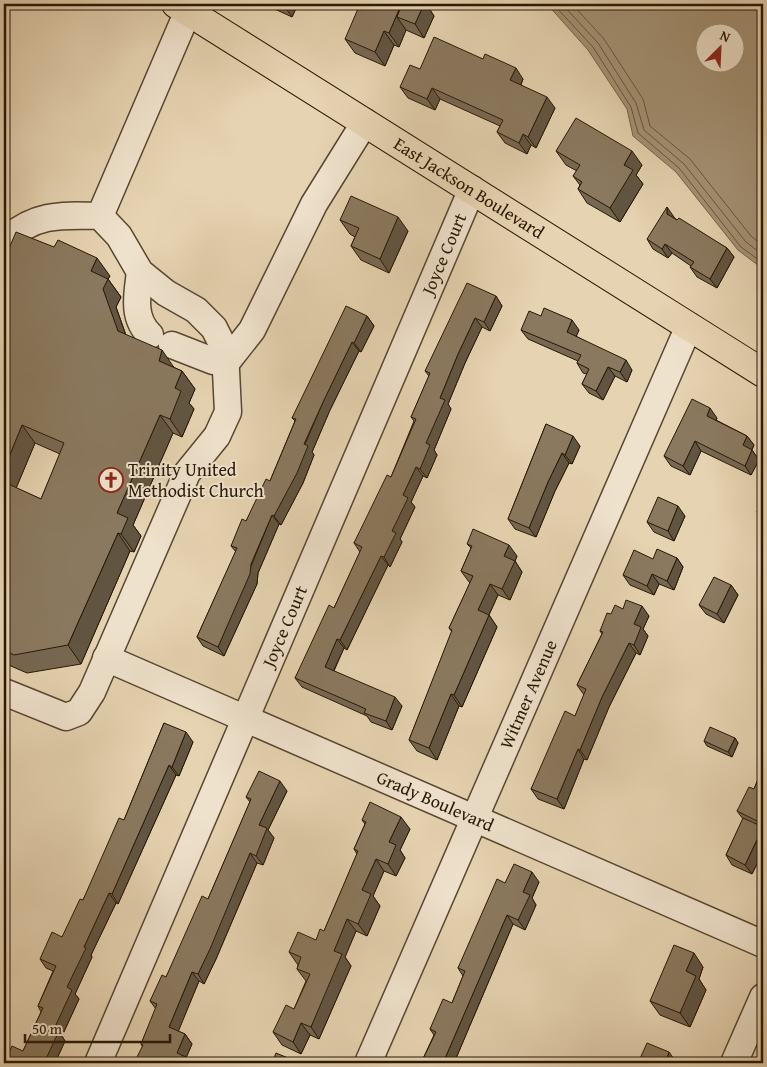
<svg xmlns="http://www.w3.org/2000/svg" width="767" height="1067" viewBox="0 0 767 1067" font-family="'Gentium Book Plus',serif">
<rect width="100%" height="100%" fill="#e6d3b1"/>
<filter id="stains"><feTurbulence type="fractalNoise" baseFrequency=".004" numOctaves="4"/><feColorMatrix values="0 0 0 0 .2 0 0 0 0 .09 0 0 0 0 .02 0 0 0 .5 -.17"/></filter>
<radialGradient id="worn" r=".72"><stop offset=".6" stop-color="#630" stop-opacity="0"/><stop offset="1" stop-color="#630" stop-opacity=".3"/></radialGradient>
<path fill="#a59377" stroke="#73624a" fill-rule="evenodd" d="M547,4H763V269L738,250L676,172L633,136L627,109L588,50ZM704,32H734V62H704Z"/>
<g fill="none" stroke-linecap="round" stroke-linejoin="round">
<g stroke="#66563e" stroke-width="1">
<polyline points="553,4 593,47 631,107 638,133 679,168 741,247 763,263"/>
<polyline points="562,4 598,43 636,103 644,130 684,164 746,242 763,255"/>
<polyline points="572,4 604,39 643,99 650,126 690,159 751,236 763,246"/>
</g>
<defs>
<g id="minor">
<polyline points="100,216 188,11"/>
<path d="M4,242C34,213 61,215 100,216L119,236L140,272L166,293L196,310L214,328L225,350L228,412L217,436L187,473L92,692L79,712L66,717L4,692"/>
<path d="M140,272C137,295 132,318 150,335"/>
<polyline points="172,345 213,361 226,363 252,330 314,204 365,122"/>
<path id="s1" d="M106,658L763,944"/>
<path id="s2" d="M98,1063L472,189"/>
<path id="s3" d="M368,1063L689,326"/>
<polyline points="734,1063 763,997"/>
</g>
<g id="major">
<path id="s4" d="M176,4L763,373"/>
</g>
</defs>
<use href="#minor" stroke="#574731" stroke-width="29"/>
<use href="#major" stroke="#271806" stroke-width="30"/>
<use href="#minor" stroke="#efe2cc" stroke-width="26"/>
<use href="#major" stroke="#e6d3b1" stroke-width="28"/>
</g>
<g fill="#776852" stroke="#271806" fill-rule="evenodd">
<polygon points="265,4 298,4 292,17 266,5"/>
<polygon points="402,4 426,4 434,16 424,38 406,30 399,47 394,45 385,66 355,53 345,39 402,5"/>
<polygon points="420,69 523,79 521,85 555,108 536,148 531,145 527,154 505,143 497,132 500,126 440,99 435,110 408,98 400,87"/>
<polygon points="556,151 642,165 636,175 643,184 620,222 587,203 578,189 580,185 573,176 577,171 566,165"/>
<polygon points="674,217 674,218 727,248 734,257 717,288 697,277 690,267 691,266 672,253 668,258 653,249 647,239"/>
<polygon points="340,220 408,231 389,273 361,260 351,246 355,237 350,234"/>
<path d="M4,260L110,276L108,279L121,297L116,307L126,335L175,368L182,371L195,389L189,403L194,409L182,437L173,433L133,525L141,536L134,552L130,551L81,664L27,673L4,663ZM35,443L60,454L41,499L16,488Z"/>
<polygon points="496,296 502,306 490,331 482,327 465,363 448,404 451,409 434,450 437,455 427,478 423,476 411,502 415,507 400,539 402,542 390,567 388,565 347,650 344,648 334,671 402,706 392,730 371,722 367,716 302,687 295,678 334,608 360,552 354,543 391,477 414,421 411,417 429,376 425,371"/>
<polygon points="367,316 374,326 361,352 359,351 330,410 312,452 314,455 303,483 281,525 279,524 258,573 257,584 224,656 203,646 197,637 236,552 231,546 270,481 295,421 292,418"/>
<polygon points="541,316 579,330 576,336 632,370 627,382 615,376 603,400 589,393 582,384 587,374 583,373 577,363 578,361 528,339 521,330"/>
<polygon points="717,418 716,420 747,436 754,445 752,450 759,460 751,475 701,451 690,475 671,466 664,456"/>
<polygon points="546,424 580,446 572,464 569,463 555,491 536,537 515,529 508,519"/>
<polygon points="763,500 763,521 757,512"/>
<polygon points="685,516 674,541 654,532 647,522"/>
<polygon points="467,544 517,556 515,561 522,572 510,600 498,595 489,615 497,627 462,707 459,706 437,760 417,751 409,740 452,632 449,628 470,583 469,582 461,571 471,548"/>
<polygon points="677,558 683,567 674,590 659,584 654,595 630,585 623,575 653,559"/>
<polygon points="731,585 738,595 724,623 706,614 699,605"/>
<polygon points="623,609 649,616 643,629 648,636 640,655 636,653 609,707 587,760 584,759 564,809 538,799 531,789 575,716 584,695 577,685 602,634 600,631 611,614"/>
<polygon points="164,723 193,742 179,776 176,775 118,904 116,903 91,955 92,957 75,994 79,999 62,1036 65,1041 55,1063 7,1063 5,1061 23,1051 41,1012 38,1006 53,971 46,968 40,959 62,937 83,900 124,820"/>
<polygon points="735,738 738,743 732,757 707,746 704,741"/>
<polygon points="763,767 763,851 752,874 732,865 726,855 743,819 737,811 754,789"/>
<polygon points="287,791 268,830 274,838 263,865 257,863 216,959 204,984 199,981 178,1031 185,1034 192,1044 186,1057 142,1046 141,1044 156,1009 150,1001 166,977 208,899 250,802 246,797"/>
<polygon points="362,820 410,829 400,850 405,858 396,876 384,871 373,896 380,906 367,936 356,931 345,957 351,966 319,1039 310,1035 301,1054 282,1045 273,1032 294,1009 306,981 297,969 298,965 289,952 316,940 324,931 357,854 354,849 365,824"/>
<polygon points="539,882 532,898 536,905 525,930 513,924 454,1063 421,1063 434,1035 430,1029 452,1003 463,976 458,968 505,883"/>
<polygon points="703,967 699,979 706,990 690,1027 660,1015 650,1001"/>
</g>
<g fill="#615542" stroke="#271806">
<polygon points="283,4 298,4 292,17"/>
<polygon points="424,4 426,4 434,16 424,38 415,24"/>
<polygon points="401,5 397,17 406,30 399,47 389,33"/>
<polygon points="384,31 394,45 385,66 375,52"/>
<polygon points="516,68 523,79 518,91 510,80"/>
<polygon points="432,88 440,99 435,110 427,99"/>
<polygon points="547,97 555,108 536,148 528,137"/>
<polygon points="523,134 531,145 527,154 519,143"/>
<polygon points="632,151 642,165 636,175 643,184 620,222 610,208 624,165"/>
<polygon points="667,207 674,217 674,224 667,214"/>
<polygon points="398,217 408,231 389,273 380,259"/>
<polygon points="665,244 672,253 668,258 662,249"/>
<polygon points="727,248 734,257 717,288 710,279"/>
<polygon points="97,258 110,276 108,279 121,297 116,307 131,350 118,331 91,271"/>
<polygon points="496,296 502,306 490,331 484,322"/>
<polygon points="367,316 374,326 361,352 354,343"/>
<polygon points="475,318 482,327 465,363 448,404 451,409 434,450 437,455 427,478 420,469 426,443 440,398 458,354"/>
<polygon points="572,320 579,330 574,342 567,332"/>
<polygon points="352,342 359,351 330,410 312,452 314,455 303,483 281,525 274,516 324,400"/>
<polygon points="162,350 175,369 159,361"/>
<polygon points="626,360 632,370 627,382 620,372"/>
<polygon points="608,367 615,376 603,400 596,391"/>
<polygon points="182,371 195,389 189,403 194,409 182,437 170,419 175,388"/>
<polygon points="710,408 717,418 713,426 707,416"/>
<polygon points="160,415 173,433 133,525 141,536 134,552 121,534 117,513"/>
<polygon points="22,425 35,443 12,498 4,487 4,469"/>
<polygon points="573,436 580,446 572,464 565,455"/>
<polygon points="747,436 754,445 749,455 743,445"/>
<polygon points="695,441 701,451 690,475 683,466"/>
<polygon points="752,450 759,460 751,475 745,466"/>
<polygon points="562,453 569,463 555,491 536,537 529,528 548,482"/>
<polygon points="416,467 423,476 411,502 415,507 400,539 402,542 390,567 384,557 403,495"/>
<polygon points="678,506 685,516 674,541 668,531"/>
<polygon points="272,515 279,524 258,573 257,584 224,656 218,647"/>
<polygon points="118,533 130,551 81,664 68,645"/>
<polygon points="509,545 517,556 515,561 522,572 510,600 502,589 504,556"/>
<polygon points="381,556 388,565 347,650 340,640"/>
<polygon points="677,558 683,567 674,590 667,581"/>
<polygon points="652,574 659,584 654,595 647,586"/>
<polygon points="490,584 498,595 486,621 478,610"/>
<polygon points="731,585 738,595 724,623 717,614"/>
<polygon points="642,606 649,616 643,629 648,636 640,655 634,645 634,624"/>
<polygon points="489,615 497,627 462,707 454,695"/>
<polygon points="337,639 344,648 331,676 325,667"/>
<polygon points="629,643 636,653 609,707 587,760 580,750 602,697"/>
<polygon points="451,694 459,706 437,760 429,748"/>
<polygon points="395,697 402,706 392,730 386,721"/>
<polygon points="186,732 193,742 179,776 172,767"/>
<polygon points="735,738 738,743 732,757 728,752"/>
<polygon points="578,749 584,759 564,809 557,799"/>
<polygon points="169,765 176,775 118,904 112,894"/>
<polygon points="280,781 287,791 268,830 274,838 263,865 256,856 259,825"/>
<polygon points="763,807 763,851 752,874 745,865 763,828 757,821"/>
<polygon points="401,817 410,829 400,850 405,858 396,876 388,864 389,842"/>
<polygon points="250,853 257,863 216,959 204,984 198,974"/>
<polygon points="376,859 384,871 373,896 380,906 367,936 358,924 362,890"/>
<polygon points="532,872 539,882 532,898 536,905 525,930 518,920 523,892"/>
<polygon points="109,893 116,903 91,955 92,957 75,994 79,999 62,1036 65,1041 55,1063 44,1063 67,987 84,947"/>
<polygon points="507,915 513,924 454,1063 443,1063"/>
<polygon points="347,919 356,931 345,957 351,966 319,1039 311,1027 334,951"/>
<polygon points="694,953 703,967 699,979 706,990 690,1027 680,1013 686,971"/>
<polygon points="192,972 199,981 176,1037 169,1027"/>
<polygon points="301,1023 310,1035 301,1054 293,1042"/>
<polygon points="185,1034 192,1044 184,1063 177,1053"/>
<polygon points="669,1052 676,1062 675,1063 665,1063"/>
</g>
<g fill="#8a795f" stroke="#271806">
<polygon points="360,4 399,4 401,5 389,33 384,31 375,52 345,39"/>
<polygon points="402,4 424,4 415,24 397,17"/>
<polygon points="434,37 483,59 485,54 516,68 510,80 547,97 528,137 523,134 519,143 497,132 503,120 432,88 427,99 400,87 410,65 420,69"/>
<polygon points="576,118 632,151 624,165 633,170 610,208 578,189 582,182 573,176 580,165 556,151"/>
<polygon points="351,196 398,217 380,259 351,246 359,228 340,220"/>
<polygon points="667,207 667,214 677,220 679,218 727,248 710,279 690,267 694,262 665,244 662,249 647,239"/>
<polygon points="16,232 54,247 58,240 97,258 91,271 108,279 103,289 118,331 162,350 159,361 182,371 175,388 181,391 170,419 160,415 117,513 128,518 121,534 118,533 68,645 14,655 4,650 4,482 41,499 64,443 22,425 4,469 4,260"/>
<polygon points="467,283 496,296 484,322 475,318 458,354 440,398 445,400 426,443 430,445 420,469 416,467 403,495 408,498 392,531 396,533 384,557 381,556 340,640 337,639 325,667 395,697 386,721 364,713 366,709 295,678 329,605 334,608 362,547 354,543 387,475 391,477 416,419 411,417 430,373 425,371"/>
<polygon points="346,306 367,316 354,343 352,342 324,400 304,444 308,446 297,473 274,516 272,515 251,564 250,574 218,647 197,637 237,548 231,546 242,519 246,521 266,479 270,481 296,419 292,418"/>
<polygon points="544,308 572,320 567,332 626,360 620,372 608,367 596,391 582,384 589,369 577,363 581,355 521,330 529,311 541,316"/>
<polygon points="692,399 710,408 707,416 747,436 743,445 752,450 745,466 695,441 683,466 664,456"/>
<polygon points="546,424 573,436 565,455 562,453 548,482 529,528 508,519"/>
<polygon points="658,497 678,506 668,531 647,522"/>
<polygon points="763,500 763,515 757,512"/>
<polygon points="473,529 509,545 504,556 515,561 502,589 490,584 478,610 489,615 454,695 451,694 429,748 409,740 452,630 449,628 473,576 461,571 472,546 467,544"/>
<polygon points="657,549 677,558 667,581 652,574 647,586 623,575 634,550 653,559"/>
<polygon points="714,577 731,585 717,614 699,605"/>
<polygon points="626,600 642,606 634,624 641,627 634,645 629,643 602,697 580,750 578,749 557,799 531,789 565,711 575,716 586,689 577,685 603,632 600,631 607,613 611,614 615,605 623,609"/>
<polygon points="164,723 186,732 172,767 169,765 112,894 109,893 84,947 86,948 67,987 72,990 54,1029 59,1031 44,1063 10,1063 5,1061 12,1046 23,1051 43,1008 38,1006 56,966 40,959 52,932 62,937 80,899 83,900 119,818 124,820"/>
<polygon points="710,727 735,738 728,752 704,741"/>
<polygon points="763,767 763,807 757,821 737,811 749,787 754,789"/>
<polygon points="259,771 280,781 259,825 267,828 256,856 250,853 210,949 198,974 192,972 169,1027 185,1034 177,1053 197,1062 196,1063 134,1063 143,1045 141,1044 157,1004 150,1001 162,975 166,977 202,896 208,899 251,799 246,797"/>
<polygon points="370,802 401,817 389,842 396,845 388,864 376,859 362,890 371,894 358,924 347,919 334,951 342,954 311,1027 301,1023 293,1042 273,1032 286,1005 294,1009 310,974 297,969 301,957 289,952 298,932 316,940 320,929 324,931 358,851 354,849 366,822 362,820"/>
<polygon points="743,818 763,827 745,865 726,855"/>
<polygon points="514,864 532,872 523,892 530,895 518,920 507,915 443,1063 421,1063 436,1032 430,1029 443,999 452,1003 465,971 458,968 497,879 505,883"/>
<polygon points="674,945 694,953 686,971 696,976 680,1013 650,1001"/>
<polygon points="647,1043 669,1052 665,1063 638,1063"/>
<polygon points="276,1053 300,1063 272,1063"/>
</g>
<defs>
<symbol id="church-ring" viewBox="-11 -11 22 22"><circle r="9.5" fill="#efe2cc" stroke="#8f2418" stroke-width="1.5"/><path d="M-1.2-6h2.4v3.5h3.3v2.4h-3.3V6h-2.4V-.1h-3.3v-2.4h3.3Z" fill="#8f2418"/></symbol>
</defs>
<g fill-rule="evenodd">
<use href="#church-ring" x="97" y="466" width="28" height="28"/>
</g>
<g text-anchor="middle" stroke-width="4" stroke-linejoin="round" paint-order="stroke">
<g font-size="18" fill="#271806" stroke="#efe2cc">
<text dy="6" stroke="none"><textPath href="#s4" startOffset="346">East Jackson Boulevard</textPath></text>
<text dy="6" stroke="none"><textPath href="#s2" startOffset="880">Joyce Court</textPath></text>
<text dy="6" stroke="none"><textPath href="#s2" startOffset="475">Joyce Court</textPath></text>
<text dy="6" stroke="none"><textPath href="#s3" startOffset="402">Witmer Avenue</textPath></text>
<text dy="6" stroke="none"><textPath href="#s1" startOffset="359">Grady Boulevard</textPath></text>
</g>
<g font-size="18" fill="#271806" stroke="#efe2cc" text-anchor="start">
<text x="128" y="476">Trinity United<tspan x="128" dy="21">Methodist Church</tspan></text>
</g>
</g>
<rect width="767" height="1067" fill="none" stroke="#e6d3b1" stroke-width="20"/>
<rect x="5" y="5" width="757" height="1057" fill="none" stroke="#271806" stroke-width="2.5"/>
<rect x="10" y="10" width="747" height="1047" fill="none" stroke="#271806"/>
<g transform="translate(720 48) rotate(24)"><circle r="24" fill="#efe2cc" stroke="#9f917d"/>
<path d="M0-4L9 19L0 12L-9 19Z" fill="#8f2418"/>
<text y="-8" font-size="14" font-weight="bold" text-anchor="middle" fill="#271806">N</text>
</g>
<path d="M25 1034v8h145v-8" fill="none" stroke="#271806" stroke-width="2.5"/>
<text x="32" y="1034" font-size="15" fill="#271806" stroke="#efe2cc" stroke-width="4" paint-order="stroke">50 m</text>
<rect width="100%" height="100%" filter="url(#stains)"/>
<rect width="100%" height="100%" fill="url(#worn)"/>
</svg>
